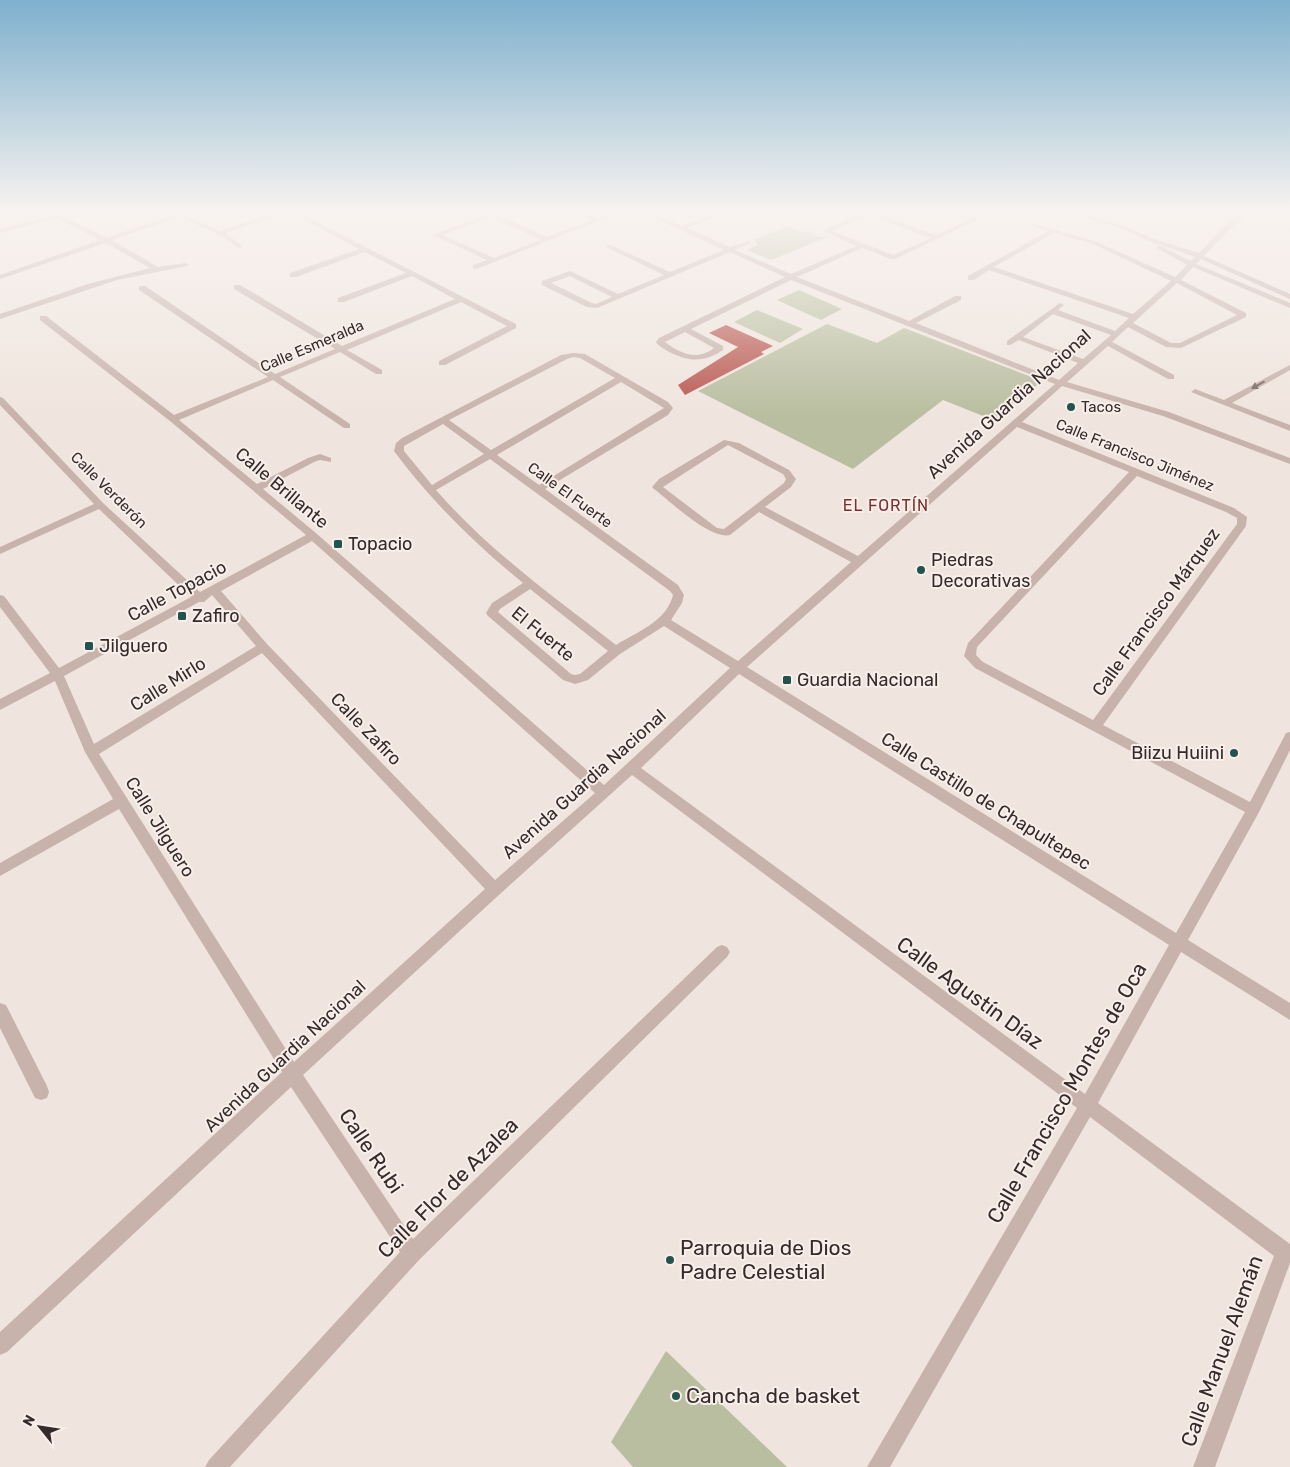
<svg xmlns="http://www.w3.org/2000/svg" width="1290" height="1467" viewBox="0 0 1290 1467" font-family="Rubik,sans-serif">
<rect width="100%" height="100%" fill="#f0e5de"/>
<g fill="#b9bea0">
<polygon points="788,226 802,232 813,231 812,234 819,237 830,236 771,260 747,250 757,245 755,239"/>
<polygon points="799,290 842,309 821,320 777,300"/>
<polygon points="757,310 803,329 780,343 734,322"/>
<polygon points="827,324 877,343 904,328 1042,381 993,420 943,400 853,469 698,391"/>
<polygon points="666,1351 787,1467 633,1467 611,1442"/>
</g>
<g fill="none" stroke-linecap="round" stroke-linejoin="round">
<polygon fill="#80aaa5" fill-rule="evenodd" points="414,210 426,210 419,214 415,213"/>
</g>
<polygon fill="#ba5952" points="726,325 773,346 761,352 764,354 685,395 678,385 738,347 709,333"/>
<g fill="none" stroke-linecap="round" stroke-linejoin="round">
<g fill="#c7b3ab" fill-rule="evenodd">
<path d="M40,210H48L56,214L71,210H80L61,216L107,238L187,210H196L185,215L220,231L283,210H293L516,324V328L445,365H439V361L507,326L461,302L347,350L382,370V374H376L340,352L280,377L350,424V428H344L273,380L179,420L257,484L308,458L320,454L331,458V462L320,460L314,462L263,489L317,534L604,785L730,668L664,626L620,654L588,680L575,684L563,680L488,616L486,613L492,603L523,583C475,544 431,501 394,451L396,443L402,438L561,355L573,353L585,354L668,402L673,408L668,415L545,489L678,585L684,595L682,603L671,620L738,661L851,562L759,512L730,535C710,540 670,501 654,489L652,487L659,479L724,440L739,443L789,470L796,479L791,487L765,507L858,556L1055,384L791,280L691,329L723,346V350C700,366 679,360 657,344L656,342L659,338L785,277L730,252L597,308L587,307L542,285V281L570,271L618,294L664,275L606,247V245H610L670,272L724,250L654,218L653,217L656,215L682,226L726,210H734L687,228L730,247L750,241V243L735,250L791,274L856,246L823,231L865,211L876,210L873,212L936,235L971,219L951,210H959L979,219L895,259H891L862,248L797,277L909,321L955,296H961V300L916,323L1059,380L1078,363L1019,340L1010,345H1007V341L1060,303L1064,305L1058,310L1115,331L1129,318L989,270L974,280H968V276L1048,231L1030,225V223L1097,242L1175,277L1187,265L1157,248V246H1161L1191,261L1195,257L1147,240L1120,228L1060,210H1069L1124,226L1151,238L1199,253C1214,238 1234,210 1257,210L1238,221L1204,256L1290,294V299L1201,259L1196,264L1290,303V308L1193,267L1181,280L1246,313V317L1181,348L1166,347L1128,327L1112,342L1174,375V379H1168L1108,346L1067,382L1169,412L1290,458V464L1163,416L1062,386L1022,422L1234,508L1247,517L1246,526L1103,725L1250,802L1286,733L1290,732V750L1258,814L1188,940L1290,1003V1020L1181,952L1098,1103L1290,1244V1263L1215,1467H1193L1274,1256L1090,1117L890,1467H867L1077,1108L632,775L500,894L303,1075L413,1239L717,947L722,945L727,947L730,952L727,957L419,1260L230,1467H205L209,1460L400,1252L291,1087L7,1352L0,1355V1332L282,1072L119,809L0,876V863L113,799L85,752L55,681L0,710V699L50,673L0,607V595L4,596L59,668L191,597L99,509L0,554V547L94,504L0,405V397L3,398L103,503L200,592L306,535L170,421L40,320V316H46L174,415L268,377L139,290V286H145L275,374L335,349L234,289V285H240L342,346L455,299L412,276L344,302H338V298L406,273L365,252L296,277H290V273L359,249L289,212L225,233L241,245V247L239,248L218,234L179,217L112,240L158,267L185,263L189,265L187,266L117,280L0,319V314L88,284L150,268L106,243L0,279V275L100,240L55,218L0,233V229L49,216ZM868,215L931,238L893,255L832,231ZM1054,233L1093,244L1171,281L1133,314L994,267ZM570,276L612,297L596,304L592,303L551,283ZM1177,283L1237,315L1180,343H1171L1133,323ZM1053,314L1111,335L1083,359L1023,337ZM685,332L714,348C697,361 681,354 665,342ZM573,357L580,358L615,378L491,450L449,420L567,359ZM621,382L664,408L539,485L497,455ZM443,424L484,454L432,485L404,451V446ZM1017,427L1129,472L968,643L964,656L975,668L1245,812L1176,933L747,667ZM728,445L783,474L786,479L784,483L724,529L717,528L663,487ZM490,459L670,591L673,595C667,621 637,632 616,645C554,597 488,550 436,490ZM1137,476L1226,512L1237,518V524L1093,720L983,662L976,655L977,647ZM312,541L595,793L495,880L267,644L221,591ZM530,589L608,651L580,674L575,675L571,674L498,612L500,609ZM212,595L256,646L94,744L64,676L199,602H204ZM262,653L485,889L294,1062L99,754ZM739,674L1169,945L1085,1094L641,768Z"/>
<path d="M500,210H508L497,215L547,237L592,220L570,210H578L598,218L618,210H626L476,269H473V265L487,260L433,235ZM491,217L541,240L494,258L442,235Z"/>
<polygon points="660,210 667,210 668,211 665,213"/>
<polygon points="780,210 788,210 770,218 765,217"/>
<polygon points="1290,365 1290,370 1232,403 1290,425 1290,431 1191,392 1195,389 1224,400"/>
<polygon points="0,1003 6,1005 47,1086 49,1092 47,1098 41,1100 35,1098 0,1028"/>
</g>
</g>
<defs><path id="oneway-solid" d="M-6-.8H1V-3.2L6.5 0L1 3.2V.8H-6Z" transform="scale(1.25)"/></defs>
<use fill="#776864" href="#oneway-solid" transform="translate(1258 385) rotate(151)"/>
<linearGradient id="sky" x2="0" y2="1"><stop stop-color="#7eb0cd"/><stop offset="0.51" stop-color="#f8f3f0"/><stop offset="1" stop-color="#f8f3f0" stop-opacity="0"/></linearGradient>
<rect width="1290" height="415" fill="url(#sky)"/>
<g fill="#23534e" stroke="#f8efea" stroke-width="2">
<circle cx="1071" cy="407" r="5"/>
<rect x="333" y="539" width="10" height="10" rx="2.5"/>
<circle cx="921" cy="570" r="5"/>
<rect x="177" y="611" width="10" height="10" rx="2.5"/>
<rect x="84" y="641" width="10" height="10" rx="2.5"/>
<rect x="782" y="675" width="10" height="10" rx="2.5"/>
<circle cx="1234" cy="753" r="5"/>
<circle cx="670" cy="1260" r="5"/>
<circle cx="676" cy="1396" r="5"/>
</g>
<g text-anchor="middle" stroke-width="4" stroke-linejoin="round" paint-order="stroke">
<g font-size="15" fill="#362b2a" stroke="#f8efea">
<text transform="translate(312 346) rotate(-23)" y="5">Calle Esmeralda</text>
<text transform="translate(1135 455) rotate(22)" y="5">Calle Francisco Jiménez</text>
<text transform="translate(109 490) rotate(45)" y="5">Calle Verderón</text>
<text transform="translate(570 495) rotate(36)" y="5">Calle El Fuerte</text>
</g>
<g font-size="15" fill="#362b2a" stroke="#f8efea" text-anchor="start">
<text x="1081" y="412">Tacos</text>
</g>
<g font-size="16" letter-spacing="1" fill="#7d2f2b" stroke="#f8efea">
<text x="886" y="511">EL FORTÍN</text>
</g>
<g font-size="18" fill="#362b2a" stroke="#f8efea">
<text transform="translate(1009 404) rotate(-42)" y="6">Avenida Guardia Nacional</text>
<text transform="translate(282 488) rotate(40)" y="6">Calle Brillante</text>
<text transform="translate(177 591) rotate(-28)" y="6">Calle Topacio</text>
<text transform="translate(1156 612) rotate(-54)" y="6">Calle Francisco Márquez</text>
<text transform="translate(543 634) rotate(39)" y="6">El Fuerte</text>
<text transform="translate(168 684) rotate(-32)" y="6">Calle Mirlo</text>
<text transform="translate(366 729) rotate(46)" y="6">Calle Zafiro</text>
<text transform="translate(584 784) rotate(-42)" y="6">Avenida Guardia Nacional</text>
<text transform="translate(986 801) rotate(32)" y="6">Calle Castillo de Chapultepec</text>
<text transform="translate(160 827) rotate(58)" y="6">Calle Jilguero</text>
<text transform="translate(285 1056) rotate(-43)" y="6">Avenida Guardia Nacional</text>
</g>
<g font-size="18" fill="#362b2a" stroke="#f8efea" text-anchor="start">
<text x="348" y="550">Topacio</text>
<text x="931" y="566">Piedras<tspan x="931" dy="21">Decorativas</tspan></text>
<text x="192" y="622">Zafiro</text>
<text x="99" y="652">Jilguero</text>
<text x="797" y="686">Guardia Nacional</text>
<text x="1224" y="759" text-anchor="end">Biizu Huiini</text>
</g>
<g font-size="21" fill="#362b2a" stroke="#f8efea">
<text transform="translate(970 993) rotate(36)" y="7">Calle Agustín Díaz</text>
<text transform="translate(1067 1093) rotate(-60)" y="7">Calle Francisco Montes de Oca</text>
<text transform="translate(371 1151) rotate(56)" y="7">Calle Rubi</text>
<text transform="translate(448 1188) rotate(-45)" y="7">Calle Flor de Azalea</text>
<text transform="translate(1222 1351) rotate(-70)" y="7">Calle Manuel Alemán</text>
</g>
<g font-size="21" fill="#362b2a" stroke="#f8efea" text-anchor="start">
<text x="680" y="1255">Parroquia de Dios<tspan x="680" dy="24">Padre Celestial</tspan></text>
<text x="686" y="1403">Cancha de basket</text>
</g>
</g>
<g transform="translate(40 1427) rotate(300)" stroke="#f8efea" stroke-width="4" paint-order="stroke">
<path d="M0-4L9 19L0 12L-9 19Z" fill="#362b2a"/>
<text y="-8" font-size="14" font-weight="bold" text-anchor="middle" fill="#362b2a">N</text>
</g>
</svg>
